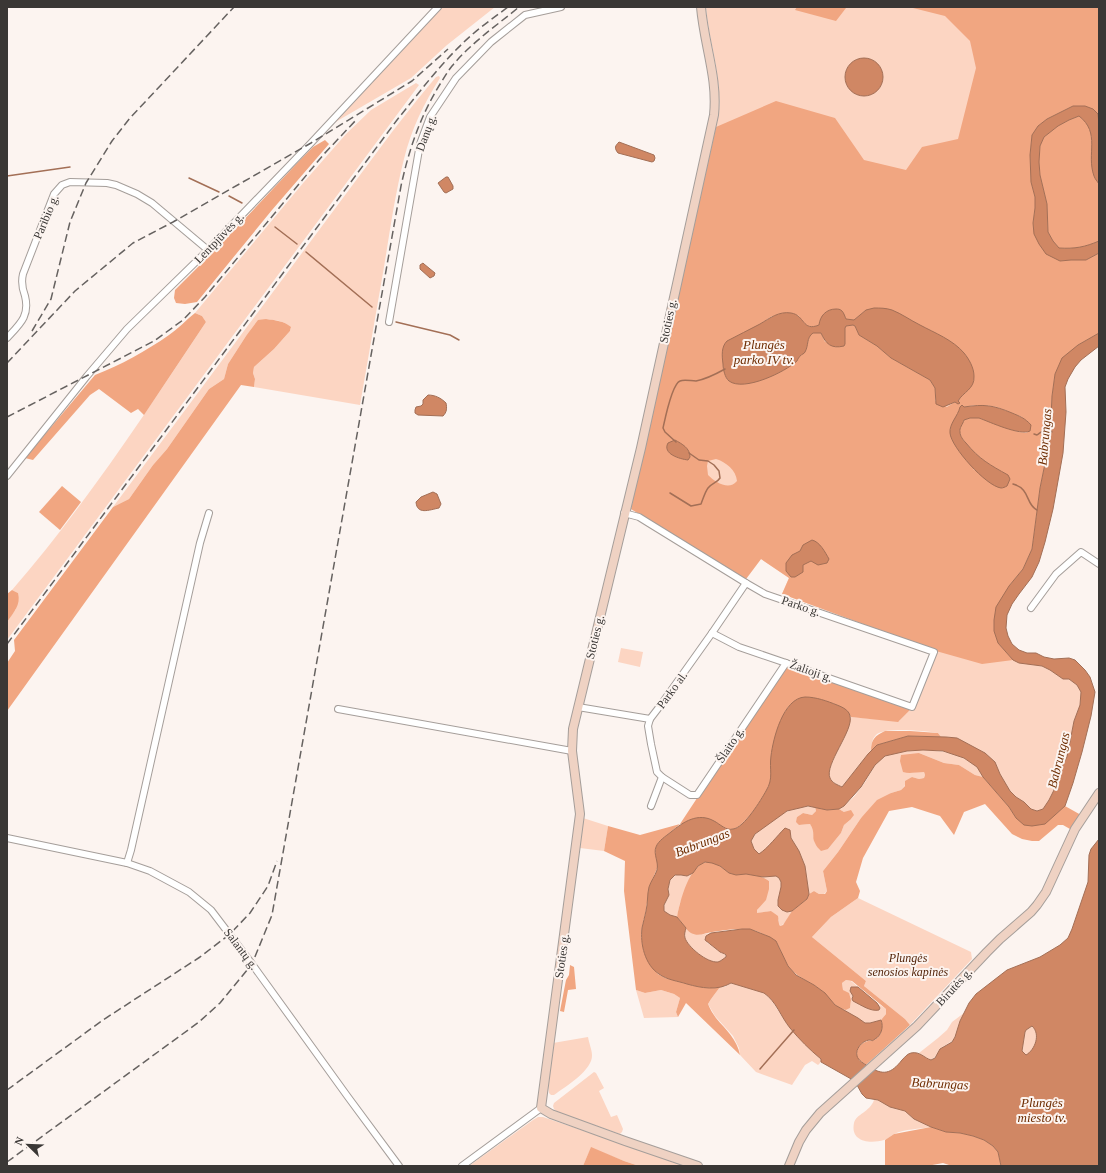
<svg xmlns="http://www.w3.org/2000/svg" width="1106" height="1173" viewBox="0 0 1106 1173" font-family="'Times New Roman',serif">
<rect width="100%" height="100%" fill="#fcf4f0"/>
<g fill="#fcd5c2">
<polygon points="442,7 495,7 447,45 411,78 332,124"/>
<path d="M706,7H1099V124L1098,114L1086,260L1099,253V333L1078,345L1062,358L994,631L1034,665L1042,666L1050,670L1063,679H1069L1077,685L1081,692L1080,705L1074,721L1067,757L1060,770L1054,790L1049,800L1043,809L1037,811L1031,809L1024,802L1016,797L1010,791L1000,774L995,762L957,738L941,737L938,733C925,731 888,727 877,734C872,738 871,745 871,751L855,770L842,787C837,784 829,781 829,774C829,768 833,761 835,756C841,743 848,731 851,717L899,721L912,708L936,651L782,594L789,578L761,559L746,579L631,509L719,113C722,76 709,43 706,7Z"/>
<path d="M439,76L440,78C424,103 411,130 404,159C395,194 390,231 384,267C376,313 368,359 360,405L254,387L255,379L253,373L254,367L274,349L290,331L291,328C284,320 275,320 266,319L246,336L228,364L224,379L209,389L167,449L153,465L129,499L113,507L392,132L417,100L436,77Z"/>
<path d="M416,83L419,85L7,640V622L16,609L18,593L12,590C84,507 145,414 206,322L202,316L195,313L304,182L346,134L371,110Z"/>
<polygon points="621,648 643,652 640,667 618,662"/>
<path d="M923,750C942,751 963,753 977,767C979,769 981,774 983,777L975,775L959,765L944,763L919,753L909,773L916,772H924L925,775L924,778L919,779L912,777L901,790L891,793L861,818L838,852L823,871L827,891L824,894H819L814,891L809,894L805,866L799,851L791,838L769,844L765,850L759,854L754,849L751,841C762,822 792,804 815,807L816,811L812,815L803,813L797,817L799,825L810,824L814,829L813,837L828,849L841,833L844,825L850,820L844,812L839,809C850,803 860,790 867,779C872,771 876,760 886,756C898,751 911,751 923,750Z"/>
<polygon points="583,818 608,826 604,851 580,848"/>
<path d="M693,873L680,903L677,917L670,915L664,911C664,903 666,903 668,896C670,889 666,881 675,876C679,873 683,877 687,876C689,876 691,874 693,873Z"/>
<path d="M776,876C785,881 780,892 778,900L786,912L792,911C789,916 786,924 780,926L779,924V920L771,911L759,913H757V910L759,907L769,881L763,877Z"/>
<polygon points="858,898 971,952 972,959 910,1025 905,1019 864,986 866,981 812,937 831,917"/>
<path d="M686,928C694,936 700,935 711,933L706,936L707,943C713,946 718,951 724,953L726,957C723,959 721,961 718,962C707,963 688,947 685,938C684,934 685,932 686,928Z"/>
<path d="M846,980L851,981L858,987H851C850,992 853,996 853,1001L872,1010L880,1008L877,1003L886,1009V1014L881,1020L869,1023H865L858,1018L842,1010H846L850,1008L851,1000L843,990L842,983Z"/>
<path d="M731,983L764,993L768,995L789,1027L821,1059V1062L818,1065L812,1061L805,1065L792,1085L756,1072L740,1055L739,1048L733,1036L715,1016L708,1004C711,998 716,993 720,987H725Z"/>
<polygon points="636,990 645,993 661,990 674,994 680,998 676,1012 678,1017 644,1018"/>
<path d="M964,1013C960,1021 958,1034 953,1040C949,1044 943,1045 940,1050C937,1054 935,1057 931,1060L928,1059L919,1053L938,1038L947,1030L952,1022Z"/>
<path d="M1033,1026C1041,1034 1036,1050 1026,1055L1022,1051L1025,1032L1026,1030Z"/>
<path d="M588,1037C589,1043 592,1050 592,1055C593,1070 565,1087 554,1095H551L549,1093L548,1082L553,1043Z"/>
<polygon points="594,1072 596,1073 604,1088 599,1091 611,1117 617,1115 623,1129 622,1132 620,1134 563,1114 557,1112 554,1109 553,1106 554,1103"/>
<path d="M874,1100H878L890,1107L905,1111L914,1119L931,1127C919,1129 905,1129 894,1134C890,1136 888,1139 884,1140C870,1144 850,1142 854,1123C856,1114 870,1112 874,1100Z"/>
<polygon points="538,1117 543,1117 687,1166 639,1166 624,1161 591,1148 583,1166 469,1166 533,1120"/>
</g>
<g fill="#f1a681" fill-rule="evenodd">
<polygon points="797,7 856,7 846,8 836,21 795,10"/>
<path d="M909,7H1099V124L1098,114L1073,106L1047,119L1038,126L1032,135L1030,155L1031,182L1035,197V208L1033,223L1060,261L1071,260H1086L1099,253V333L1078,345L1055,374L1052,396L1050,439L1040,488L1032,549L1023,569L1009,586L998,643L1013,660L982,664L936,651L782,594L789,578L761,559L746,579L631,509L716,127L776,101L835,118L864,160L906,170L922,147L958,139L976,68L970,41L945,16ZM866,310L905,317L919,325L974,377C971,391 963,392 958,401L960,403L955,402L947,407L935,401V388L930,380L891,358L877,346L859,335L855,326L853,325L845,326L844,328L845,344L825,342L821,333C805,329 810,343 805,351C804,353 802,354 800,356L730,382L727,379L723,366L760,324L772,316L798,315C805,324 807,330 819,325L820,320L842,311L846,319L854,320ZM975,405H985L997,407L1022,417L1030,431L1026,433L1018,432L979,418H970L964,420C963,424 959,428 960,432C960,436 963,440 966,443C979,459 990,465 1008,476L974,470L950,429L959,411L964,407ZM716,459C726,462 736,470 737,481C729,491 715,482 708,475L707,466L708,461Z"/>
<path d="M1079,116L1086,122L1091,133L1094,176L1099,184V241C1086,247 1074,249 1059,248L1053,241L1048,232L1047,204L1040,175L1039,162L1040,146L1044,137L1058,126L1069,120Z"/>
<polygon points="325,140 329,144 272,210 197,302 185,304 176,303 174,298 175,290 223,242 302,158 313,147"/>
<path d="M195,313L202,316L206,322L144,415L138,409L131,413L99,389L90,395L33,460L25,458L95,375C121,365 146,351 169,335C178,329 186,320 195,313Z"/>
<path d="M266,319C275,320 284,321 291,327L290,331L274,349L254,367L253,373L255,379L254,387L241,385L7,711V663L15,651L14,640L113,507L129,499L153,465L167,449L209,389L224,379L228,364L246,336L258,320Z"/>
<polygon points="62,486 81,502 60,530 39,512"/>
<path d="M12,590L18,593C21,605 14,612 7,622V594Z"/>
<path d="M786,663L912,708L898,722L851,717C845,706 832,703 820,700C790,692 784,710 777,735C775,743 771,751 771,759C771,767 773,775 770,783C767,793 744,828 733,829C726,830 719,825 714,821L680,824L659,842L656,847L655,851L658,866L649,888L646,910L642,927L641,935L644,952L658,974L665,978L695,986L708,988L720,987C716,993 711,998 708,1004C710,1009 713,1014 716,1018C726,1030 737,1039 740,1055L686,1003L678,1017L676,1012L680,998L674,994L661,990L645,993L636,990L624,891L625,861L604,851L608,826L640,835L680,824Z"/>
<path d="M885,731H910L938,733L941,737L908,736L877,745L871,751C871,739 875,736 885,731Z"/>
<path d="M919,753L944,763L959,765L975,775L983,777L1009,807L1016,818L1056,814L1065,806L1081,815L1070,829L1063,825H1058L1039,841H1032L1022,839L1012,834L985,804L964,812L954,835L940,816L912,807L889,811L863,858L856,882L860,891L858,898L831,917L812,937L866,981L864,986L905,1019L910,1025L866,1065L857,1058C855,1050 860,1043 868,1041C871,1040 871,1041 874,1040C881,1037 884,1027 881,1020L886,1014V1009L852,981L846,980L842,983L843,990L849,993L851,1000L850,1008L846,1010C836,1009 832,1001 825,994C814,982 799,980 789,967C783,960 782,950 776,942C774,939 765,935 761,933C746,926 728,930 712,932C706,933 698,937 691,933C686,930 682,922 677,917C680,902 690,858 712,862C720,864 725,872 733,874C737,875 741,874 745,874C754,874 762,876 769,881V889L766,900L757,910V913L771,911L778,916L779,924L780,926L783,925L792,911L807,899L809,894L814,891L819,894H825L827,891L823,871L838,852L861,818L877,800L891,793L901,790L905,786V781L912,777L919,779L924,778L925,775L924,772C916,772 910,774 903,772L900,761L901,755Z"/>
<path d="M815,807L827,810L839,809L844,812L851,810L854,815L850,820L844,825L841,833L828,849L821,851C819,849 816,846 815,843C811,836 816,833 810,824L799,825L796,822L797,817L803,813L812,815L816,811Z"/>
<polygon points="570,965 574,967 576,989 568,990 564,1012 560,1011 566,980 569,975"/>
<polygon points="931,1127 946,1132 960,1133 973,1136 984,1140 993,1146 998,1152 1001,1166 952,1166 943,1163 927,1166 885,1166 885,1140 894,1134"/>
<polygon points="591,1147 624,1161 639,1166 583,1166"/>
</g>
<g fill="#d08764" stroke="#a36f56" fill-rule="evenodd">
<circle cx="864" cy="77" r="19"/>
<path d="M1073,106H1085L1093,109L1098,114L1099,124V184C1097,181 1095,179 1094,176C1086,154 1101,133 1079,116L1069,120L1058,126L1044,137L1040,146L1039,162L1040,175L1047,204L1048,232L1053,241L1059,248C1075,249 1085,247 1099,241V253L1086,260H1071L1060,261L1046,254L1039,244L1034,234L1033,223L1035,208V197L1031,182L1030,155L1032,135L1038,126L1047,119Z"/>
<path d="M619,142L654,155L655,158L654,161L652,162L618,153C614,148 615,146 619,142Z"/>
<polygon points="446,177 448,177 453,186 453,189 446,193 444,192 438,183"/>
<polygon points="423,263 424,264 435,273 434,276 430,278 420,269 420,265"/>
<path d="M874,308C880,308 886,308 892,310C902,314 910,320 920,325C935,333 953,340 964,353C969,359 974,368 974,376C975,389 963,392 958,401L960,403L958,404L955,402L943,407L936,404L935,388L930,380L891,358L877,346L859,335L855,326L853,325L846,326L845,328V344L844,346C831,349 826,344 821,333H813C806,338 809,345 805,352C804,354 802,354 800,356C800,356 797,360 797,361C785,372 744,392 729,381C725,378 723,369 723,364C722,356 721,347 727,341C738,335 749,330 760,324C770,318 779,311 791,313C805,315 802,332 819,325C820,316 826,309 836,309C838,309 840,309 842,311C844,313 845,317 846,319L854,320L866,310Z"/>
<path d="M1099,333V346L1081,360L1075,367L1068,379L1065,387L1066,412L1063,453L1053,509L1045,542L1039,562L1032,577L1019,594L1012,604L1007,615L1006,628L1008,636L1012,644L1019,650L1027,653H1036L1044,657L1054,659L1069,658L1075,660L1085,670L1090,677L1095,692L1091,716L1082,752L1073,783L1065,806L1045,824L1032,826L1024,825L1016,818L1009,807L983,777L977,767L964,758L943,751L923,750L907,751L885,756L875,765L861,787L844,806L839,809L827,810L808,806L787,811L755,834L751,841L754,849L759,854C768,848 777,836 785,828L790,830L791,838L799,851L805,866L809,894L807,899L792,911L787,912L782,910L778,906V900L781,887V882L779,878L776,876L763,877L746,874L736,875L729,873L720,866L712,863L705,862L698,866L693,873L687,876L681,875H675L670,880L668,889L669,895L664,905V911L670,915L677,917L686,928C685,932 684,934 685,938C688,947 707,963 718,962C721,961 723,959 726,957V955C724,953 722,953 720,952C719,951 706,941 705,940L706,936L711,933L742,929H750L770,937L776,941L788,966L796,975L814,985L825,993L835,1005L858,1018L865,1023H870L881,1020C884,1027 881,1036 875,1039C871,1042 873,1040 869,1040C862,1041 855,1049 857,1056C858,1060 864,1064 868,1066C883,1076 891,1074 902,1060C905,1057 907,1054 911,1053C920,1051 924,1058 931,1060L935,1058L940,1049L952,1042L955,1037L960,1021L969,1003L976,994L1007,970L1040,957L1060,945L1068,938L1072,929L1088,882L1089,855L1091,849L1099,839V1166H1001L998,1152L993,1146L984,1140L973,1136L960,1133L946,1132L931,1127L914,1119L905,1111L890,1107L878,1100L866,1098L862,1094L857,1085L853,1080L821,1062V1059C810,1050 799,1039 790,1028C781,1017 776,1001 764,993L731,983C718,991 701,988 687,984C678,981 667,980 659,974C645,965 640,944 642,928C643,922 645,917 646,911C648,903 647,895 649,887C651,881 655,876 657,870C659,862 653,854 656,847C658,841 666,836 671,832C683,822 698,812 714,821C720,824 726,831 733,829C744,828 761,800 766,791C774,778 769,770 771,756C773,739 783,698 805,697C816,697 827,701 837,705C842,707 849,710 850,716C854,730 824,765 830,778C832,783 838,785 842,787L868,754L877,745L908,736L946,737L957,738L985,753L995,762L1000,774L1010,791L1016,797L1024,802L1031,809L1037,811L1043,809L1049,800L1054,790L1060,770L1067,757L1074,721L1080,705L1081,692L1077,685L1069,679H1063L1050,670L1042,666L1019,663L1013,660L998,643L994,631V620L996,607L1009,586L1023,569L1032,549L1040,488L1050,439L1052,396L1055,374L1062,358L1078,345ZM1032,1026C1041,1034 1035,1050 1026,1055L1022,1051L1025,1032L1026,1030Z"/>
<path d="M428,395C435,395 441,398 446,403C447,408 447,412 443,416L418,415L415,413V410L416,407L421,406L423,404V400Z"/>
<path d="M962,405L964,407C984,404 993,405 1012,413C1019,416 1025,418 1031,425L1030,431C1020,436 990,422 979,418H970L964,420C963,424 959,428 960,432C960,436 963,440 966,443C979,459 990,465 1008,475L1010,479L1007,486C1005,487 1003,488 1001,488C986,486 951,447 950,433C949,424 958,416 960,407Z"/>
<path d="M675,440C682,444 690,448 690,457L688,460C680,459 662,454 668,443Z"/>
<path d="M433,492L437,494L441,504L439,508C429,510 417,515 416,502L421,497Z"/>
<path d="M812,540C820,542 825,552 829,559L827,563L818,565L811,561L803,565V572L795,577H791L786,571V563L792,555L800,551L803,545Z"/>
<path d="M851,987H858L877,1003L880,1008L879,1010C871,1012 861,1005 853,1001L852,999L853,996L850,991Z"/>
</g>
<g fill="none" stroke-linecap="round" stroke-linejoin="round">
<g stroke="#a36f56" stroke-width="1.5">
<polyline points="7,176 70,167"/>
<polyline points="189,178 219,192"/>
<polyline points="229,196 242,203"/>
<polyline points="275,227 297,244"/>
<polyline points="306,252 372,307"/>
<polyline points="396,322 450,335 459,340"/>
<path d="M1034,434L1037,435C1043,431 1044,428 1052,432"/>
<path d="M676,442L665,432L663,428C665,419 672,384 680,381C684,379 691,381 696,381C707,379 716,374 725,369"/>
<path d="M1013,484C1031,489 1025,504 1037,510"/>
<path d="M670,493L691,506L701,504C703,499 705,492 708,488C712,483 717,483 720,478L719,471L714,465L708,461L699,460L689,453"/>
<polyline points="760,1069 794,1030"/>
</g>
<defs>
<g id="street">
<polyline points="389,322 420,144 430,117 456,78 491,42 525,15 561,7"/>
<path d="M7,338C20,324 30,316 25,296C22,288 21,282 23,274L54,194L62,185L70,182L107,183L116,185L137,194L152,203L208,250"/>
<polyline points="7,476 87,376 127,329 208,250 311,143 438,7"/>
<polyline points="624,513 639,517 647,522 746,583 765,594 934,652 912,707 786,663 739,647 712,633"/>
<polyline points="1031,608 1056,574 1081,552 1099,564"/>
<polyline points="578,707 650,719"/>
<polyline points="338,709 572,751"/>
<polyline points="662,777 690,795 697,795 786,663"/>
<polyline points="651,806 662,777 657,772 651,744 648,726 650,719 660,706 712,633 746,583"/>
<polyline points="7,838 127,863 150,871 189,892 211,910 252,964 348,1097 399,1166"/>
<polyline points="127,863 131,850 200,543 209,513"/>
<polyline points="462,1166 541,1108"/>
</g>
<g id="secondary">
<path d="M698,1166L625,1141L551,1114L541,1108L580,814L572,751L573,729L641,448L714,115C718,78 704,44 701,7"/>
<polyline points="789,1166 799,1142 806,1130 820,1113 917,1026 987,952 1000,939 1031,912 1037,905 1046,892 1075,829 1099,793"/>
</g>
</defs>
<use href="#street" stroke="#a59e9a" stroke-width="8"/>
<use href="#secondary" stroke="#a59e9a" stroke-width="10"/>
<use href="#street" stroke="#fff" stroke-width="6"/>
<use href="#secondary" stroke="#efd2c3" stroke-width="8"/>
<g stroke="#666260" stroke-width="1.5" stroke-dasharray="8 4" stroke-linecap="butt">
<polyline points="32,331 51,299 70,222 86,183 112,141 130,118 234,7"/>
<polyline points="7,363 75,291 133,243 173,222 311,143 412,81 448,49"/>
<polyline points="7,417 154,341 183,320 205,297 324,154 357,119"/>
<path d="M7,644L397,120C418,94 438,67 462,44C476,30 492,19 508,7"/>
<polyline points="7,1090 103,1020 200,957 230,934 250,913 268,886 277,861"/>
<path d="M7,1162L199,1022L220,1003L252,964L272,915L401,186C409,149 421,114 442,81C445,76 448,71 452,66C471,43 496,26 519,7"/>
</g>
</g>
<g text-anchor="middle" stroke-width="4" stroke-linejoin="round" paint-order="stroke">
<g font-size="12" fill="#3a3735" stroke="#fcf4f0">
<text transform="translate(426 133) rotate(-69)" y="4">Danų g.</text>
<text transform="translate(46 217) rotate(-67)" y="4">Paribio g.</text>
<text transform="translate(219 238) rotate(-46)" y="4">Lentpjūvės g.</text>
<text transform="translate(668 321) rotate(-78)" y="4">Stoties g.</text>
<text transform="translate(801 606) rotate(19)" y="4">Parko g.</text>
<text transform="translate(595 637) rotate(-76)" y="4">Stoties g.</text>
<text transform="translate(811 671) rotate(19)" y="4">Žalioji g.</text>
<text transform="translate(672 690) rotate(-54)" y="4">Parko al.</text>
<text transform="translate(730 745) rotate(-56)" y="4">Šlaito g.</text>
<text transform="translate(241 949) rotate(53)" y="4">Salantų g.</text>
<text transform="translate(562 956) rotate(-82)" y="4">Stoties g.</text>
<text transform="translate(954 987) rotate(-47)" y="4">Birutės g.</text>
</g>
<g font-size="12" font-style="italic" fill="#54250a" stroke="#fcf4f0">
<text x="908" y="962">Plungės<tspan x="908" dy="14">senosios kapinės</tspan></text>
</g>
<g font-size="13" font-style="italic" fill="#6e2c00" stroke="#fcf4f0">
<text x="764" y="349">Plungės<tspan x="764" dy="15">parko IV tv.</tspan></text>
<text transform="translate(1044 437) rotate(-85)" y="5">Babrungas</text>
<text transform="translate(1058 760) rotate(-76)" y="5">Babrungas</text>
<text transform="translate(702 842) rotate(-21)" y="5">Babrungas</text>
<text transform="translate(940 1083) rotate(3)" y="5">Babrungas</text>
<text x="1042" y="1107">Plungės<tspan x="1042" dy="15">miesto tv.</tspan></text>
</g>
</g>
<rect width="1106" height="1173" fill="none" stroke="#3a3735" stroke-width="16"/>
<g transform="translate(28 1145) rotate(293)" stroke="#fcf4f0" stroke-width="3" paint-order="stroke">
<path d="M0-3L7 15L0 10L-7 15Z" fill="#3a3735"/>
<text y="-6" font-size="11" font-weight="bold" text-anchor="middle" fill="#3a3735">N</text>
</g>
</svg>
